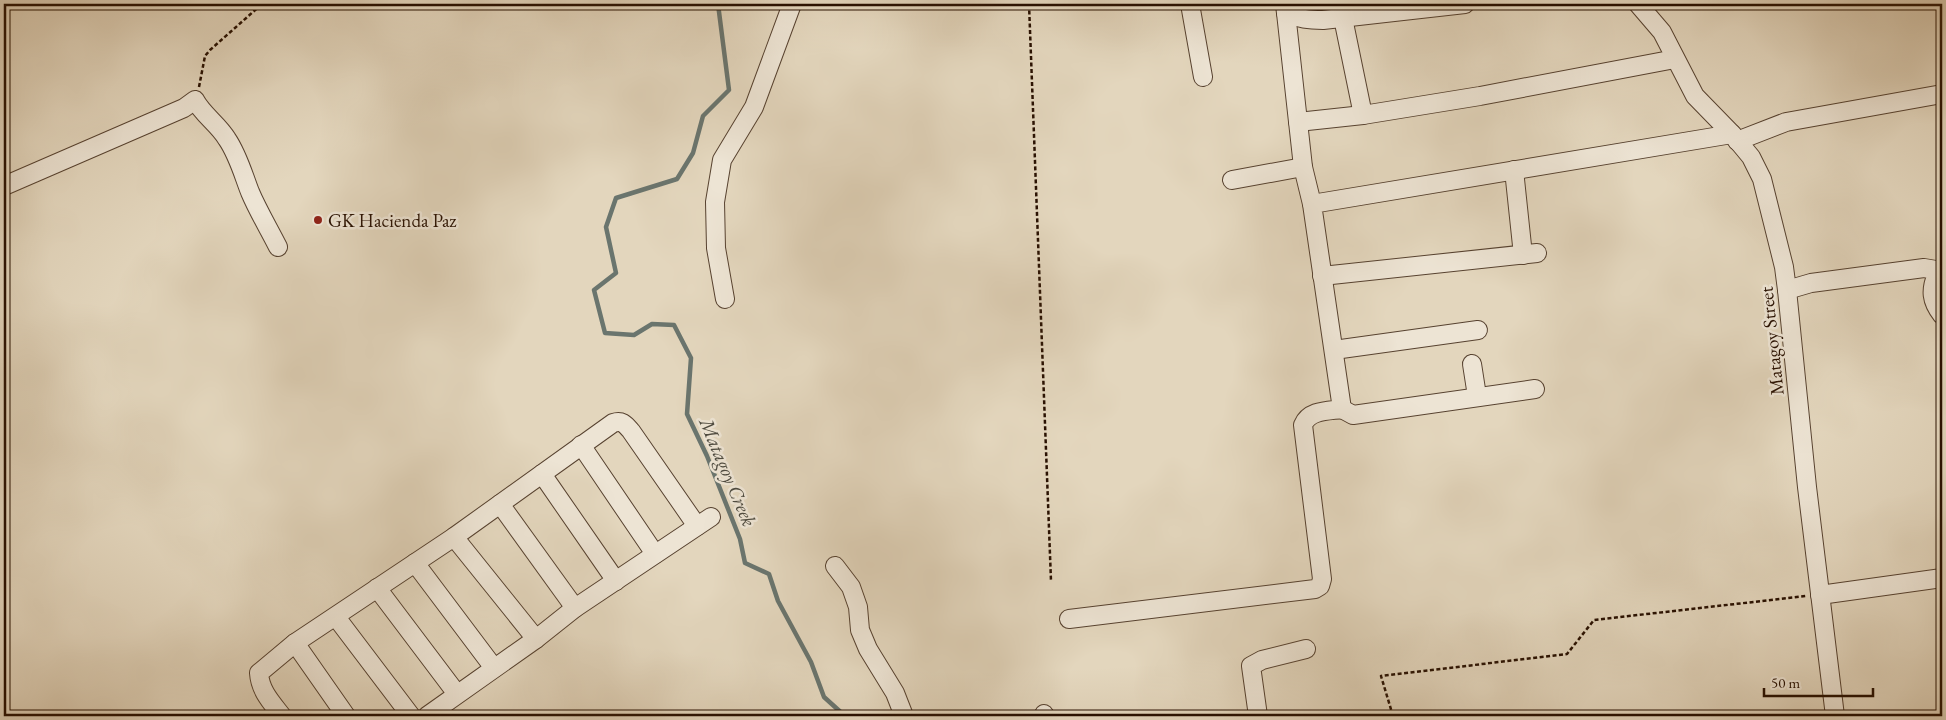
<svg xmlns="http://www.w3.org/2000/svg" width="1946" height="720" viewBox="0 0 1946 720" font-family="'EB Garamond',serif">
<rect width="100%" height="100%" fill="#e3d6bd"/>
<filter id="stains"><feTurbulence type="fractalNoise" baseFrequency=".004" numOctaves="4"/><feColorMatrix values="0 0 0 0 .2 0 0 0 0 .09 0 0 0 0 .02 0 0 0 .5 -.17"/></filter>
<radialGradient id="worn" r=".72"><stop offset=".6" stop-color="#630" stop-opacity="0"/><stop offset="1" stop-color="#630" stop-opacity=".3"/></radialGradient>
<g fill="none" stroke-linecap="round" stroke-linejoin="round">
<polyline stroke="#6a756e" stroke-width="4.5" points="718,4 729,90 703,116 693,153 677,179 616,198 606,227 616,273 594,290 605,333 634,335 652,324 674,325 691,358 687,414 707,456 740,539 745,563 769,574 778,601 811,662 824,697 845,716"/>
<defs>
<g id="street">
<polyline points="1190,4 1203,77"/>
<polyline points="1638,4 1662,32 1695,96 1732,134 1751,157 1762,179 1784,267 1787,290 1807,487 1835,716"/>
<path d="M1285,5L1286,13C1299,19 1309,20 1323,20L1465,4"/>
<polyline points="1286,13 1303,167 1312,204"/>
<polyline points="1343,18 1363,115 1480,96 1675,59"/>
<polyline points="1298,122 1363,115"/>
<polyline points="1737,141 1786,122 1942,94"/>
<polyline points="1514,170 1523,255"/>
<polyline points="1232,180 1303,167"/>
<path d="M4,186L184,108L195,100C203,115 218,124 227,139C238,155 243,174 250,192C258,211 269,229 278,247"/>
<polyline points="1322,276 1537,253"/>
<path d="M1787,290L1811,283L1924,268L1936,270L1937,274C1930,290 1931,301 1942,315"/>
<polyline points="725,299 716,248 715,202 722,160 754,107 792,4"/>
<polyline points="1334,350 1478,330"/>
<polyline points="1472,364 1477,396"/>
<polyline points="1342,409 1353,415 1535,389"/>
<polyline points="581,445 655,554"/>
<polyline points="542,474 616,581"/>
<polyline points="500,504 575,608"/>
<polyline points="454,537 536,639"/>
<polyline points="415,563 494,668"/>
<polyline points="835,566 851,587 858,607 860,630 868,649 895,693 904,716"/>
<polyline points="377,588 457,694"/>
<polyline points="1820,595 1942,578"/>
<polyline points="336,617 411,716"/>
<path d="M1069,619L1315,589L1320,586L1322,579L1303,425C1309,410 1328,411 1342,409L1312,204L1732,134"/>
<polyline points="295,643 346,716"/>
<polyline points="1044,714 1045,716"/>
<path d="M282,716C272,703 260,691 259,673L295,643L454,537L613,423C622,420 625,424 631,431L697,526"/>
<polyline points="427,716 536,639 575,608 711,517"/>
<polyline points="1258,716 1251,666 1262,660 1306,649"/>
</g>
</defs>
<use href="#street" stroke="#574230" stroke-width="20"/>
<g stroke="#281001" stroke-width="2.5" stroke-dasharray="4 2.5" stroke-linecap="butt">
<polyline points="1029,4 1051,581"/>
<polyline points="199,87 205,56 210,50 262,4"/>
<polyline points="1393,716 1381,676 1567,654 1594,620 1806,596"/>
</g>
<use href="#street" stroke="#ede4d4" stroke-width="18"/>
</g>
<circle fill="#8f2418" stroke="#ede4d4" stroke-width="2" cx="318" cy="220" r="5"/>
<g text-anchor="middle" stroke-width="5" stroke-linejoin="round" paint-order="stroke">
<g font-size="19" fill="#281001" stroke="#ede4d4" text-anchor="start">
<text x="328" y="227">GK Hacienda Paz</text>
</g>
<g font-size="19" fill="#281001" stroke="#ede4d4">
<text transform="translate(1771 341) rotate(-96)" y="7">Matagoy Street</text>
</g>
<g font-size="20" font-style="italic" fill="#4e4b40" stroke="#ede4d4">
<text transform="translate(728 472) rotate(67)" y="7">Matagoy Creek</text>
</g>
</g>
<rect width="1946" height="720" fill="none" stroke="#e3d6bd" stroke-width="20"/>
<rect x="5" y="5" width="1936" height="710" fill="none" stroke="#281001" stroke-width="2.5"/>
<rect x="10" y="10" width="1926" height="700" fill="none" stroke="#281001"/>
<path d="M1764 688v8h109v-8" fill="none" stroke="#281001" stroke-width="2.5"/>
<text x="1771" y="688" font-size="15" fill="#281001" stroke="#ede4d4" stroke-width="4" paint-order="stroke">50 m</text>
<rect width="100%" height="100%" filter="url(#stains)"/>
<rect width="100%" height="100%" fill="url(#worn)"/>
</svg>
